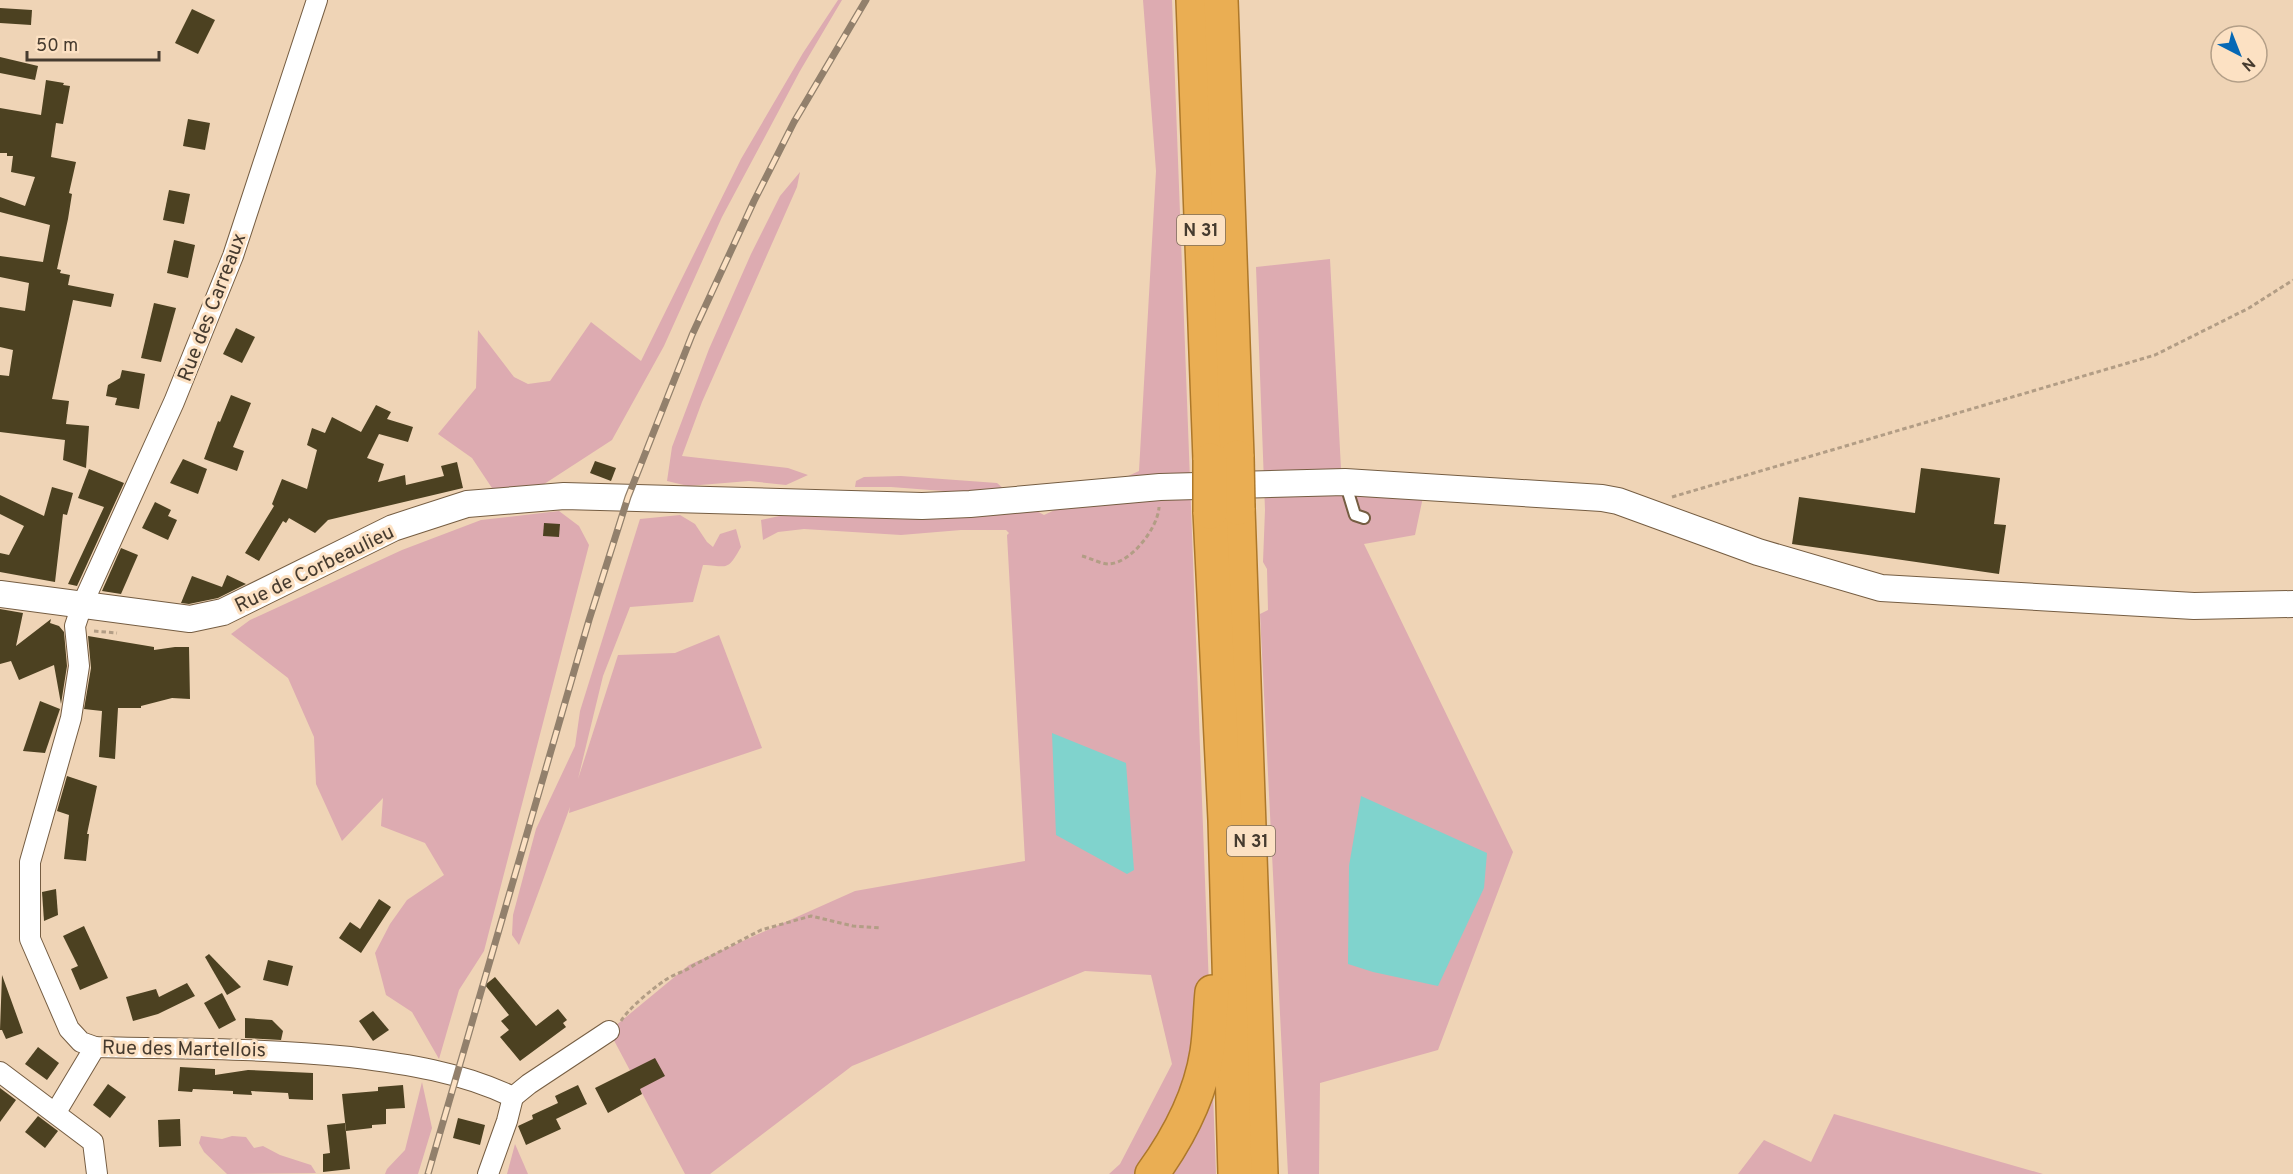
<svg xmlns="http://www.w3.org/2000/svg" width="2293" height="1174" viewBox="0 0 2293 1174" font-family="Overpass,sans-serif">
<rect width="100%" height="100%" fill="#efd4b6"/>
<g fill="#ddabb1">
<polygon points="838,0 842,0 800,71 722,217 664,346 612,440 535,490 492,488 472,458 438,434 476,388 478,330 514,377 528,384 550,381 591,322 641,361 741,159 803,53"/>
<polygon points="1143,0 1172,0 1216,1174 1109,1174 1120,1164 1172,1064 1151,975 1085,971 852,1066 710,1174 685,1174 609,1031 689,965 855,891 1025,861 1007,535 1009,533 1006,530 961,530 901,535 804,529 778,532 763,540 761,520 798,512 1033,509 1044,515 1139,471 1156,171"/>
<polygon points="800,172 797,187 702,402 682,456 788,468 808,475 786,485 749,481 688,486 667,481 672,447 709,349 751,254 780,196"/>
<polygon points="1330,259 1342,488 1423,497 1415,535 1364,544 1513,852 1438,1050 1320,1083 1319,1174 1288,1174 1260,614 1268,610 1267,569 1263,562 1265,510 1256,267"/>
<polygon points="901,476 997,483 1004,489 996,495 891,487 855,487 856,481 864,477"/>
<polygon points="559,511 579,526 589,545 484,951 459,990 439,1059 412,1012 386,995 375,953 390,924 407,900 444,875 425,843 381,826 383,798 342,841 316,784 314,737 288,678 231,634 250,620 402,550 481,520"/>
<path d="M680,515L695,524L707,542L713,547L720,534L736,529L741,547C727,572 728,566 703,565L693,602L630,607L603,676L578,779L618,655L675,653L719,635L762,748L569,813L570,807L519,945L512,935L513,915L536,829L575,746L580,711L640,519Z"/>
<polygon points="422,1082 432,1128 418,1174 385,1174 387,1169 405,1150"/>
<polygon points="1834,1114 2043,1174 1738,1174 1764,1140 1811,1162"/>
<polygon points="201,1136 222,1139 232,1136 246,1137 254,1148 263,1146 280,1155 311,1165 316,1173 227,1174 204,1152 199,1143"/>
<polygon points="515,1144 528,1174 507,1174"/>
</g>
<g fill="#80d3cd">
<polygon points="1052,733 1126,763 1134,870 1127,874 1056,835"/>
<polygon points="1361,796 1487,853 1484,888 1438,986 1373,972 1348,964 1349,866"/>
</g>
<g fill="#4c4121">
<polygon points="0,8 32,10 31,25 0,23"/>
<polygon points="192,9 215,20 198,54 175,43"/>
<polygon points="0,57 38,66 35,80 0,73"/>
<polygon points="46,80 64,83 63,85 70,86 63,124 56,123 51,157 76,162 69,193 72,194 68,219 57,269 61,270 60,273 70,275 68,285 114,294 111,307 73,300 52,399 69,401 66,424 89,426 86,468 63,460 65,440 0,432 0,375 9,376 13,350 0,347 0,307 25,311 29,283 0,277 0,256 43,262 50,225 0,212 0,197 25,206 35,177 11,172 13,156 7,156 7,153 0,153 0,108 41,115"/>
<polygon points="188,119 210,123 205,150 183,146"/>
<polygon points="169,190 190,194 184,224 163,220"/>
<polygon points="174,240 195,245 188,278 167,273"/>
<polygon points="154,303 176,308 161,362 141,358"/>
<polygon points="236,328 255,337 242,363 223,354"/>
<polygon points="122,370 145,374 139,409 115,405 117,398 106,396 108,385 120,378"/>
<polygon points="231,395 251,403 233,447 244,451 237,471 204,459 218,421 220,422"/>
<polygon points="376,405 391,412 387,419 413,427 408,442 379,434 367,458 384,464 378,482 405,475 406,485 444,476 441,466 457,462 463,488 328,520 315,533 289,518 286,523 283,521 259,561 245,553 274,506 272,504 282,479 307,489 317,450 307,445 312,428 325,433 332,417 361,432"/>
<polygon points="183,459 207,469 198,494 170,483"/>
<polygon points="595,461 616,468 611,481 590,473"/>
<polygon points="1921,468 2000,478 1994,524 2006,525 1999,574 1792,544 1799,497 1915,513"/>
<polygon points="89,469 124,483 77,586 68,584 104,507 78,498"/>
<polygon points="52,487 73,493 67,515 63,514 55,582 0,572 0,553 9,555 24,526 0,514 0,495 44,516"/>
<polygon points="155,502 171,510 168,516 177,520 168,540 142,528"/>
<polygon points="544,523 560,524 559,537 543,536"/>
<polygon points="121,548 138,555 121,594 102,591"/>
<polygon points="227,575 246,584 218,598 189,604 181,603 192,576 222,587"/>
<polygon points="0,609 23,613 16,646 51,619 50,623 59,626 64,632 67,666 61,704 54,665 19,680 11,661 0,664"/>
<polygon points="88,636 154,647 154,650 175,647 189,647 190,699 172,698 141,706 141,708 118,708 115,759 99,757 102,711 84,709 91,668"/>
<polygon points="40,701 60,709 45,753 23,751"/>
<polygon points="67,776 97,786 87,834 89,834 86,861 64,859 69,815 57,811"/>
<polygon points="56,889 58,915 44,921 42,892"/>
<polygon points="379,899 391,907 361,953 339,938 350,922 360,929"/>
<polygon points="84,926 108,978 80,990 71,969 78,966 63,936"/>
<polygon points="209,954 241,987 227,995 205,957"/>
<polygon points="268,960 293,966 288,986 263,980"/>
<polygon points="2,975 23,1033 6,1039 2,1030 0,1030"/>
<polygon points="495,977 536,1026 558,1009 567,1020 563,1023 566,1027 520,1061 500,1037 509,1030 501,1021 509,1015 485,985"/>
<polygon points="187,983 195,996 158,1014 133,1021 126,997 156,989 159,997"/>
<polygon points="222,993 236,1020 219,1029 204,1003"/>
<polygon points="373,1011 389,1030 373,1041 359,1021"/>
<polygon points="245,1018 272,1020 283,1031 281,1040 245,1038"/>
<polygon points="38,1047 59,1063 47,1080 25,1064"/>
<polygon points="655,1058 665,1076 640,1089 642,1094 608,1113 595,1088"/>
<polygon points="180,1067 215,1069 215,1075 248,1070 313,1073 313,1100 289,1099 288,1093 251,1091 252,1095 233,1094 233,1091 193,1089 192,1092 178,1091"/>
<polygon points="108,1084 126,1097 110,1118 93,1105"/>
<polygon points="403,1085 405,1108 386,1109 386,1124 372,1125 372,1128 346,1131 342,1094 378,1091 378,1087"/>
<polygon points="578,1085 587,1104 556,1119 561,1129 526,1145 518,1126 533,1119 532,1115 558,1103 555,1096"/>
<polygon points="0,1088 16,1100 0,1122"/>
<polygon points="38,1116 58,1131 45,1148 25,1132"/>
<polygon points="458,1118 485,1125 480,1145 453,1138"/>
<polygon points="180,1119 181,1146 159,1147 158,1120"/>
<polygon points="345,1123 350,1169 323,1172 323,1154 330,1153 327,1125"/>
</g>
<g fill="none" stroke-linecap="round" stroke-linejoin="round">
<defs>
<polyline id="service" points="1345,482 1355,515 1364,518"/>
<g id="minor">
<path d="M317,0L233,256L174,402L82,605L75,626L79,666L71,718L30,862V939L69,1029L81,1042L95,1047C180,1049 265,1048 350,1057C407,1064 461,1072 513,1097L507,1121L488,1174"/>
<polyline points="0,1072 93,1142 97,1174"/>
<polyline points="513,1097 529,1084 609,1031"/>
<polyline points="56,1112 95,1047"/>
</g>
<polyline id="tertiary" points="0,594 190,619 223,612 393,528 467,504 564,496 922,506 970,504 1160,487 1345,482 1602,498 1618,501 1758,552 1881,588 2194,606 2293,604"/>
<g id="trunk">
<polyline points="1193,0 1210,460"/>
<polyline points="1221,0 1237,457"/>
<polyline points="1238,508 1261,1174"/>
<polyline points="1210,512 1225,820 1235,1174"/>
<path d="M1152,1174C1178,1138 1200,1097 1207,1052C1210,1033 1210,1012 1212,992"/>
</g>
</defs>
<use href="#service" stroke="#755d42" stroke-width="14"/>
<use href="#minor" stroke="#755d42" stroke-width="22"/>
<use href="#tertiary" stroke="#755d42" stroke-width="28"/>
<use href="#trunk" stroke="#ad782a" stroke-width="36"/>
<g stroke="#b29d85" stroke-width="3" stroke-dasharray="4.5 3" stroke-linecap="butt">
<polyline points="1672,497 2155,355 2249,308 2293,280"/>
<path d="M1082,556C1090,558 1101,564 1109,564C1131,563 1158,528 1159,507"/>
<polyline points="94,631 117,633"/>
<path d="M621,1021C628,1009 652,989 664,981C673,974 685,972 694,965L761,930L811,916L853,926L881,928"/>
</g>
<use href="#service" stroke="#fff" stroke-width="10"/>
<use href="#minor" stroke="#fff" stroke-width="20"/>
<use href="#tertiary" stroke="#fff" stroke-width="26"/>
<use href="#trunk" stroke="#eaae53" stroke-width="33"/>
<defs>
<polyline id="rail" points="428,1174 589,620 628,497 692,335 754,201 794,122 866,0"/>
</defs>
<use href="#rail" stroke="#92806c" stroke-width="7"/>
<use href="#rail" stroke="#fce1c3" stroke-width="4.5" stroke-dasharray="14" stroke-linecap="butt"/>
<defs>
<g id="trunk-bridge">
<polyline points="1237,457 1238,508"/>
<polyline points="1210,512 1210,460"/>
</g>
</defs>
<use href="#trunk-bridge" stroke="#ad782a" stroke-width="36" stroke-linecap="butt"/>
<use href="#trunk-bridge" stroke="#eaae53" stroke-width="33"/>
</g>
<g text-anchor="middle" stroke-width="6" stroke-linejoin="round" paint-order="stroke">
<g fill="#fce1c3" stroke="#7d6d5b" stroke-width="1.5">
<rect x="1177" y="215" width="48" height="30" rx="4.5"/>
<rect x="1227" y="826" width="48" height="30" rx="4.5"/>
</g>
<g font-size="18" font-weight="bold" fill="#463b2f">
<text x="1201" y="236">N 31</text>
<text x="1251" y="847">N 31</text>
</g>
<g font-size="20" fill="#463b2f" stroke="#fce1c3">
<text transform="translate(211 307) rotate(-69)" y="7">Rue des Carreaux</text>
<text transform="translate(314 568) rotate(-26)" y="7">Rue de Corbeaulieu</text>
<text transform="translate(184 1048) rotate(1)" y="7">Rue des Martellois</text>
</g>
</g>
<g transform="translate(2239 54) rotate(138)"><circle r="28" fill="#fce1c3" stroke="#b39f88" stroke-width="1.5"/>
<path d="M0-4.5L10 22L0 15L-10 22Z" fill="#0668b5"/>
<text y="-9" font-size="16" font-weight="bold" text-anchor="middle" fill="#463b2f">N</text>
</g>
<path d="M27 51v9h132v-9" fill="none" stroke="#463b2f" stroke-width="3"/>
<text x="36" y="51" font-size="18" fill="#463b2f" stroke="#fce1c3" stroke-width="4.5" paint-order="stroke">50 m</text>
</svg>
